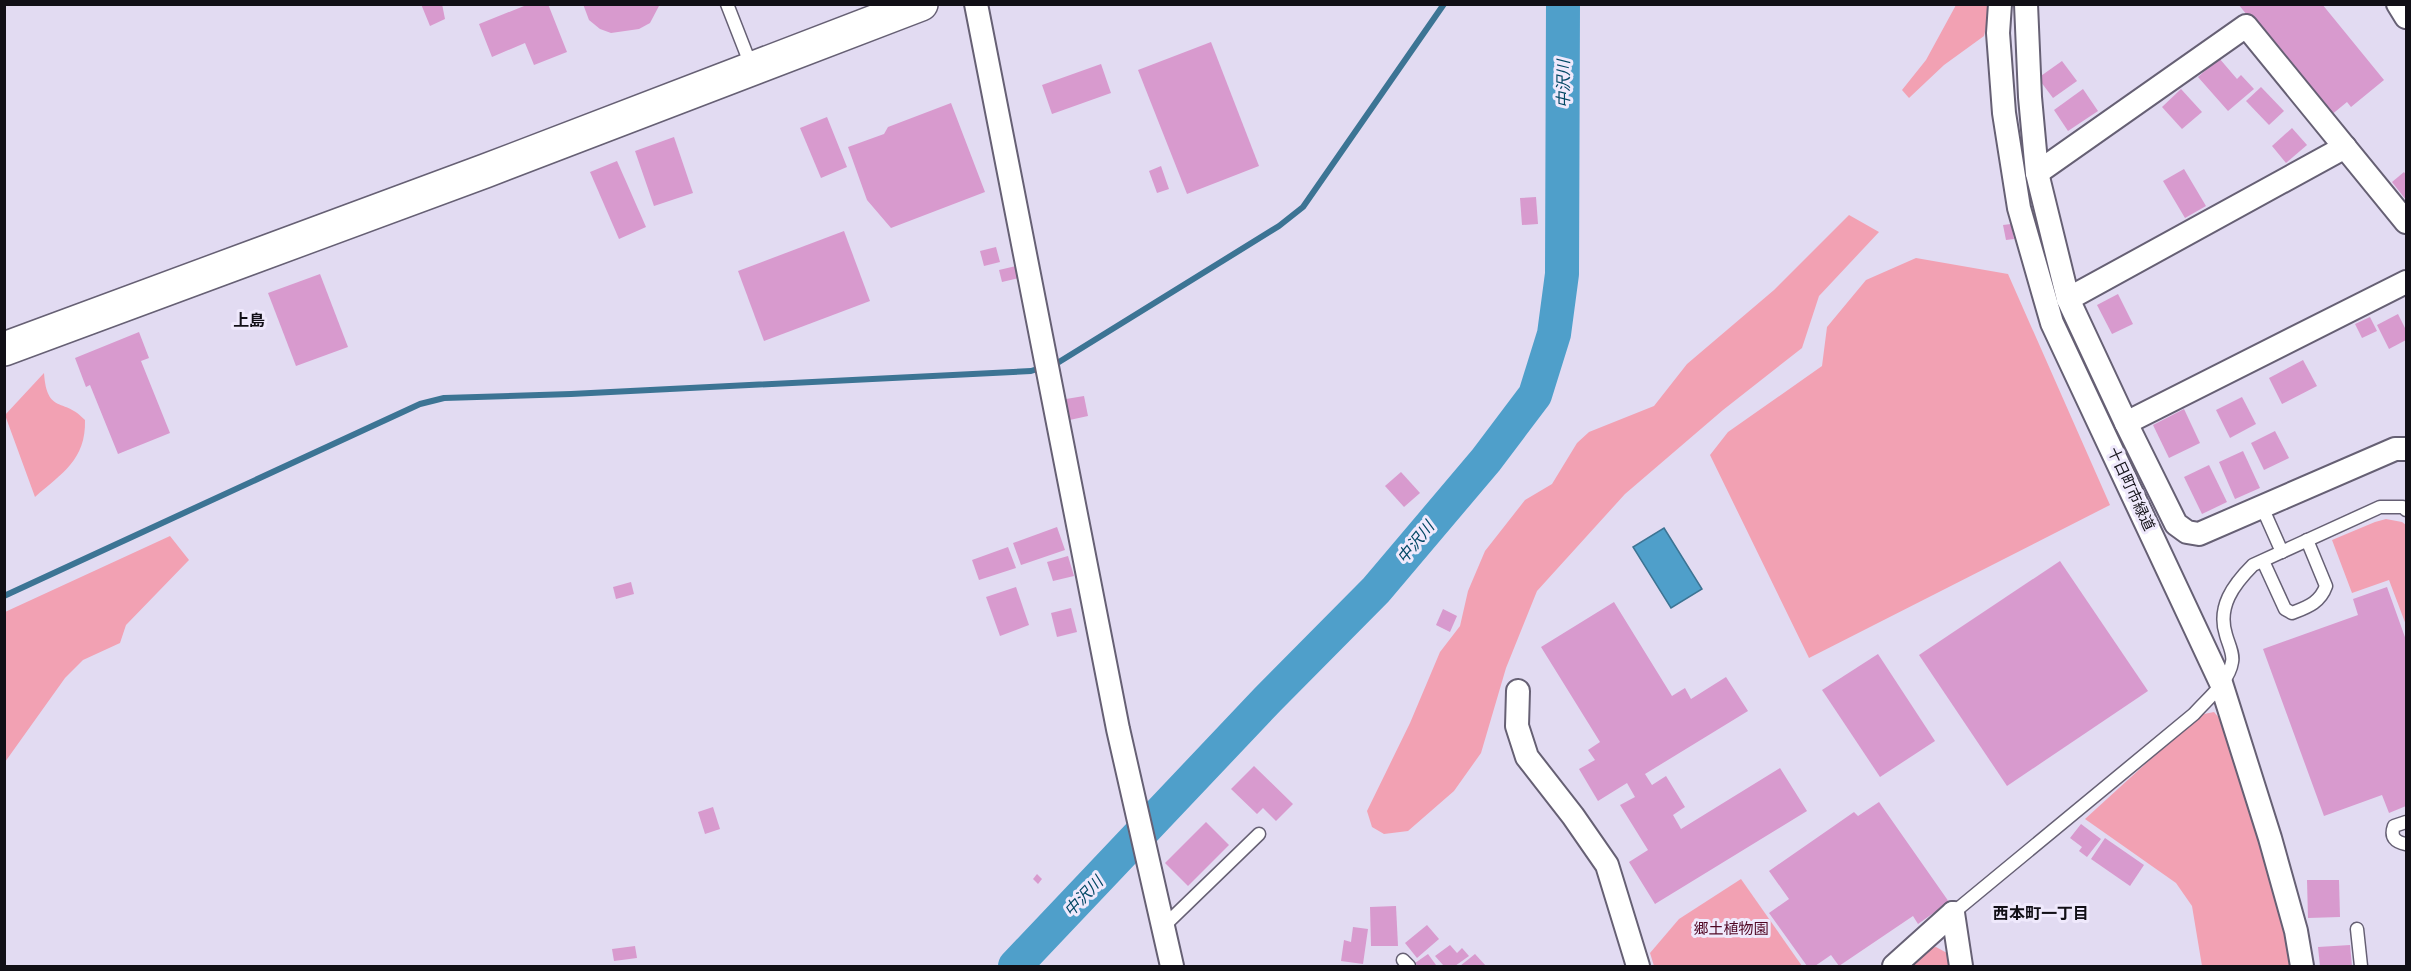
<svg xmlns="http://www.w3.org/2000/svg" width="2411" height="971" viewBox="0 0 2411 971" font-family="Poppins,'Noto Sans JP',sans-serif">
<rect width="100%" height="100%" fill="#e2dbf2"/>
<g fill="#f2a1b3">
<polygon points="1956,5 1991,5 1984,36 1944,65 1909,98 1902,90 1926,60"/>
<polygon points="1849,215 1879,232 1819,296 1802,348 1723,410 1625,494 1537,591 1506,668 1481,753 1454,791 1408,831 1384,834 1372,827 1367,811 1410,723 1440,652 1460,626 1468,591 1485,551 1525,500 1552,484 1577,443 1589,432 1654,406 1687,364 1774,290"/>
<polygon points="1916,258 2008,274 2110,505 1809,658 1710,455 1728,432 1822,366 1827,327 1866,280"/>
<path d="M44,373C47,415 64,397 85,420C86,460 62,473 35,497L5,415Z"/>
<polygon points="2386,519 2402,522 2406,525 2406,625 2389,580 2352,593 2332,540 2375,522"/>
<polygon points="170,536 189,560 126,625 120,643 83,660 65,678 5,762 5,612"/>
<polygon points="2214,712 2220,719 2246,787 2271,870 2294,966 2202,966 2192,906 2176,883 2085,819 2199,715"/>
<polygon points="1741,879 1802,966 1654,966 1650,953 1679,919"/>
<polygon points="1936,947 1947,953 1949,966 1911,966 1930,948"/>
</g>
<polygon fill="#4f9fca" stroke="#3c7494" stroke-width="1.5" points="1664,528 1702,589 1671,608 1633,547"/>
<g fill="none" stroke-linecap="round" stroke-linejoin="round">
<polyline stroke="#3c7494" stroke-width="6" points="4,596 420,404 444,398 571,394 1031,371 1059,362 1279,226 1303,207 1444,4"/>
<polyline stroke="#4f9fca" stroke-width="34" points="1015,966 1268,699 1376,590 1486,460 1535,395 1554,334 1562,274 1563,4"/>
</g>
<g fill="#d89ace">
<polygon points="421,4 442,4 445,19 430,26"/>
<polygon points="529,4 548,4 567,52 534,65 525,43 492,57 479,24"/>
<polygon points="583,4 660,4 650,23 639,29 611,33 600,29 589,20"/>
<polygon points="2238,4 2322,4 2384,80 2351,107 2347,102 2330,116"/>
<polygon points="1211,42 1259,166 1187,194 1138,70"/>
<polygon points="2219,58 2237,79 2241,75 2254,89 2228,111 2198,77"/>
<polygon points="2062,61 2077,81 2053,98 2038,78"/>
<polygon points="1101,64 1111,93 1052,114 1042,85"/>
<polygon points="2261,87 2284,111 2269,125 2246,101"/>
<polygon points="2083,89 2098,111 2068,131 2054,110"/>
<polygon points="2181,89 2202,112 2182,129 2162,107"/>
<polygon points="951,103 985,192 891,228 867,200 848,147 884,134 888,127"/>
<polygon points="827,117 847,167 821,178 800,128"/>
<polygon points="2292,128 2307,145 2286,163 2272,146"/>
<polygon points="674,137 693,193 654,206 635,151"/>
<polygon points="617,161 646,227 619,239 590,172"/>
<polygon points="1161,166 1169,189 1157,193 1149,171"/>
<polygon points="2184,169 2206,206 2185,218 2163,181"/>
<polygon points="2404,172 2406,175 2406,200 2392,182"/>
<polygon points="1536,197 1538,224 1522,225 1520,198"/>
<polygon points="2011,224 2014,239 2006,240 2003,225"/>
<polygon points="844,231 870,301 764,341 738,271"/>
<polygon points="996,247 1000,262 984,266 980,251"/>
<polygon points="1016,266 1019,278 1002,282 999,270"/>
<polygon points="320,274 348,347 296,366 268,293"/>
<polygon points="2118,294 2133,324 2112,334 2097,305"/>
<polygon points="2398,314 2406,330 2406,340 2389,349 2377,325"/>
<polygon points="2370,317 2377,331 2362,338 2355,324"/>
<polygon points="139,332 149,358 141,361 170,433 118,454 90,385 86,387 75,358"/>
<polygon points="2303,360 2317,386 2282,404 2269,378"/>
<polygon points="1084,396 1088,416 1065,421 1060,400"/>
<polygon points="2242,397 2256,424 2230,438 2216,410"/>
<polygon points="2184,409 2200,443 2169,458 2153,425"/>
<polygon points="2275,431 2289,458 2264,470 2251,443"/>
<polygon points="2243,451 2260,488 2235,499 2219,462"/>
<polygon points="2209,465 2227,502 2202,514 2184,477"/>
<polygon points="1401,472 1420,493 1404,507 1385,486"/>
<polygon points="1057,527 1065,550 1021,565 1013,543"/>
<polygon points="1008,547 1016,568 979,580 972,560"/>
<polygon points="1068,556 1074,576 1053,581 1047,562"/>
<polygon points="2060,561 2148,691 2007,786 1919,655"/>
<polygon points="631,582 634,594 616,599 613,587"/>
<polygon points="1016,587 1029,625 1000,636 986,597"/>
<polygon points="2387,587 2406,640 2406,806 2389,813 2382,795 2324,816 2263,649 2358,615 2353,599"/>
<polygon points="1614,602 1672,696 1685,688 1691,699 1726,677 1748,711 1645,774 1652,785 1666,776 1685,807 1673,815 1681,829 1780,768 1807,811 1655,904 1629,862 1648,850 1620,805 1635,797 1627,783 1598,801 1579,769 1595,760 1588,750 1600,742 1541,647"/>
<polygon points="1071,608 1077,632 1057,637 1051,613"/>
<polygon points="1443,609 1457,616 1450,632 1436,625"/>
<polygon points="1878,654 1935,741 1880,777 1822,690"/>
<polygon points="1254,766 1293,804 1276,821 1263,808 1257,814 1231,789"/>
<polygon points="1879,802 1949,902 1918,924 1913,916 1839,966 1831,955 1815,966 1807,966 1769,913 1789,899 1769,871 1854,812 1858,816"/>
<polygon points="713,807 720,829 705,834 698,812"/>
<polygon points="1206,822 1229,845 1188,886 1165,863"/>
<polygon points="2081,824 2101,839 2087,857 2079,851 2082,847 2070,838"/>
<polygon points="2105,838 2144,865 2130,886 2091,859"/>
<polygon points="1037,874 1042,879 1038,884 1033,879"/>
<polygon points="2307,880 2339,880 2340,917 2308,918"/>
<polygon points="1396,906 1398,946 1371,946 1370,907"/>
<polygon points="1427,925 1439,939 1417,958 1405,943"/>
<polygon points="1353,927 1368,929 1363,964 1341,961 1344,940 1351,942"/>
<polygon points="1450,945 1457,953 1462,948 1469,956 1455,966 1441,966 1443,965 1435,956"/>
<polygon points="2350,945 2352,966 2320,966 2318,947"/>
<polygon points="635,946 637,958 614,961 612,949"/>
<polygon points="1428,954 1436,965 1418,966 1415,963"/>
<polygon points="1475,954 1486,966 1460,966"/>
</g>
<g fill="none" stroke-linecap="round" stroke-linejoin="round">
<defs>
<g id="lane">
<polyline points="727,4 752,68"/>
<polyline points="2262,507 2282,552"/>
<path d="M2263,561L2285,609L2292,613C2307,607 2320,603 2326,586L2307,540"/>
<path d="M2406,822L2394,826C2390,837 2395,842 2406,844"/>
<path d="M1953,913L2194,714C2207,699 2229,682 2232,662C2234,654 2228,643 2226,635C2217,607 2233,585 2253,565L2380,507H2403L2406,510"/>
<polyline points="1163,927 1259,834"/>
<polyline points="2357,929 2361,966"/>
<polyline points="1403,960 1409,966"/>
</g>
<g id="street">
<polyline points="976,4 1118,729 1172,966"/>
<polyline points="2000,4 1998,33 2004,113 2019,208 2052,323 2221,683 2270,838 2296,931 2302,966"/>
<polyline points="2026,4 2030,97 2037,173 2068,299 2126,423 2176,524 2187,532 2199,534 2395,449 2406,449"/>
<polyline points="2398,4 2406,17"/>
<polyline points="2037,173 2246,26 2406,222"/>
<polyline points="2068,299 2345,147"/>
<polyline points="2126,423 2406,282"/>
<polyline points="1518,691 1517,726 1527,757 1573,816 1607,865 1638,966"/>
<polyline points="1953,913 1961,966"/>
<polyline points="1894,966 1953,913"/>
</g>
<polyline id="secondary" points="4,349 485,171 921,4"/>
</defs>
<use href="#lane" stroke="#666074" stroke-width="15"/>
<use href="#street" stroke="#666074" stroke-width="26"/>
<use href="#secondary" stroke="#666074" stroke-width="36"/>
<use href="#lane" stroke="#fff" stroke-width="12"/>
<use href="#street" stroke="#fff" stroke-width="22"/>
<use href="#secondary" stroke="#fff" stroke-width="33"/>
</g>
<g text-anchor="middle" stroke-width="6" stroke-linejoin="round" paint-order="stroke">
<g font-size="15" fill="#110f16" stroke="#efe9fc">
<text transform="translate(2131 489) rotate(65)" y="5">十日町市緑道</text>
</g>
<g font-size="15" fill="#4f0623" stroke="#efe9fc">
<text x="1731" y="934">郷土植物園</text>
</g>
<g font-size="16" font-style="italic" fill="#004764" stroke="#efe9fc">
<text transform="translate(1563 84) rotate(-90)" y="6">中沢川</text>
<text transform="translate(1415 542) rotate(-51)" y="6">中沢川</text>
<text transform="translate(1083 896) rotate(-46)" y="6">中沢川</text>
</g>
<g font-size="16" font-weight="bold" fill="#110f16" stroke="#efe9fc">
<text x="249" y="326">上島</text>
<text x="2041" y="919">西本町一丁目</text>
</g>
</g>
<rect width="2411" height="971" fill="none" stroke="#110f16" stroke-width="12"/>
</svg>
